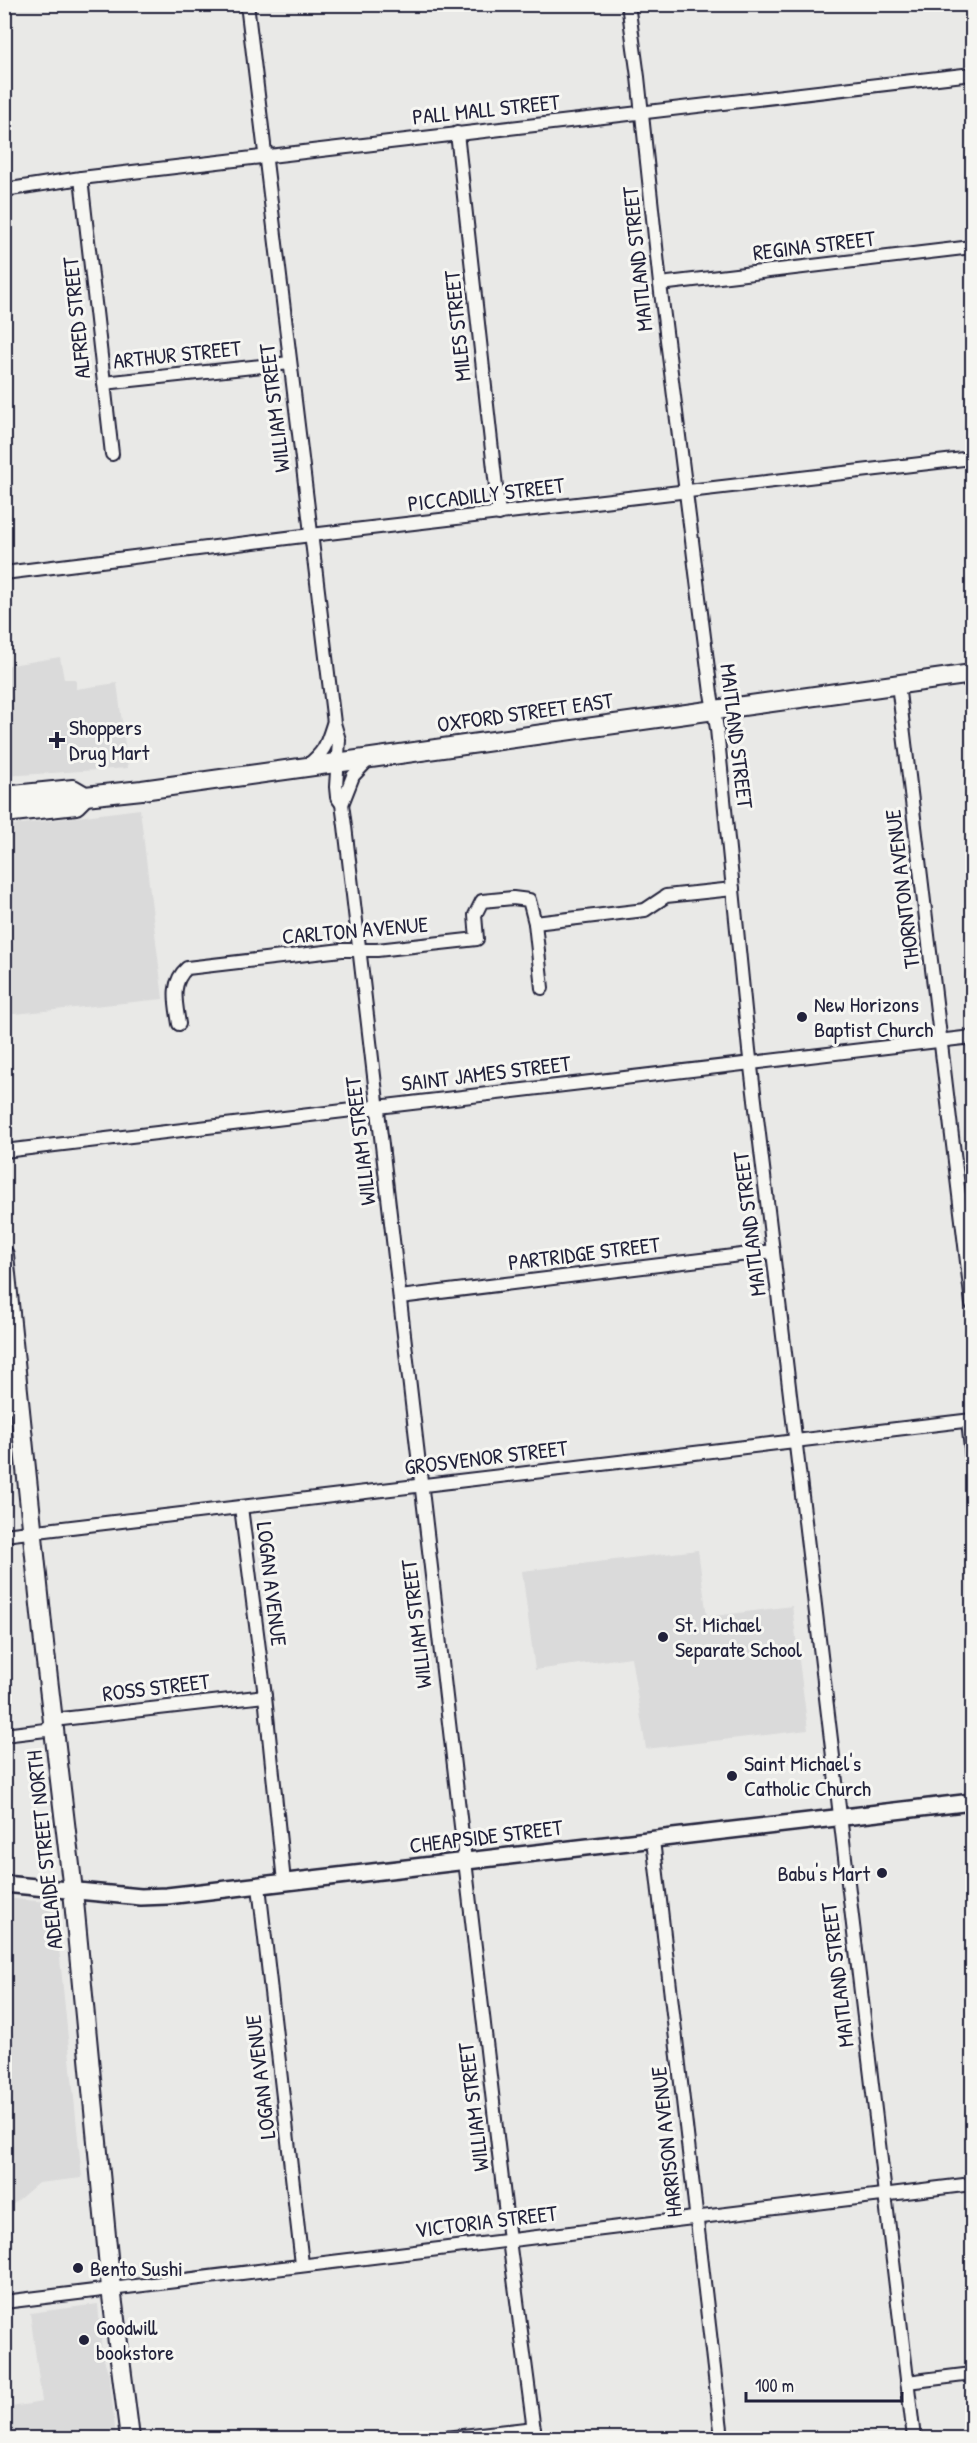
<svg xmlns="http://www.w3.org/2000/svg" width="977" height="2443" viewBox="0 0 977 2443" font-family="'Patrick Hand',sans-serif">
<rect width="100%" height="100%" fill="#e9e9e7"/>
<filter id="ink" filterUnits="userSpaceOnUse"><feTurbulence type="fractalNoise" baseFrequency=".0167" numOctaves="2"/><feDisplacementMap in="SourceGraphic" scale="12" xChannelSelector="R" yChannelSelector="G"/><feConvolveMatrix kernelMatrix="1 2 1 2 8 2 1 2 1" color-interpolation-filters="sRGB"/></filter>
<g filter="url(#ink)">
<g fill="#dadada">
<polygon points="60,657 64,679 76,679 76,689 117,683 128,768 5,776 5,666"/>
<polygon points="140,809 163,999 5,1015 5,826"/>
<polygon points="698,1550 707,1617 792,1606 808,1730 646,1749 631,1657 535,1670 522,1571"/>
<polygon points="5,1898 47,1902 55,1908 82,2178 38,2183 11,2206 5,2206"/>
<polygon points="98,2304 102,2353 110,2378 116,2438 5,2438 5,2408 42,2402 30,2313"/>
</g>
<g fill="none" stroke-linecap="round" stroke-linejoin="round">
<defs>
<g id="minor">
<polyline points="247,4 334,723 339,740 336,787 337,797 342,804 345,826 509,2240 535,2438"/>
<polyline points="628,4 638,77 660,284 711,693 717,729 749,1050 914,2438"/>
<polyline points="457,133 499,514"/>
<polyline points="81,178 112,454"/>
<polyline points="4,190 81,178 972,74"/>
<polyline points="660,284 972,247"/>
<polyline points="104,383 290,363"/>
<polyline points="4,573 311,535 972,458"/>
<polyline points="898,684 972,1304"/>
<path d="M307,766C325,751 326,746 333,724"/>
<polyline points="342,804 353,776 370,758"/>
<polyline points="535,923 645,910 666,896 733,889"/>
<path d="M179,1024C176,1003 170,983 187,968L342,950H377L477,939L475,915L482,901L513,898L529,900L535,923L542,988"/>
<polyline points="4,1151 972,1037"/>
<polyline points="400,1297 773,1251"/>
<polyline points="4,1407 20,1405"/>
<polyline points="968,1421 972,1459"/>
<polyline points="241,1507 265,1696 284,1882"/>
<polyline points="4,1535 972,1420"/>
<polyline points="53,1720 265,1696"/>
<polyline points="4,1735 54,1729"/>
<polyline points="653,1840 722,2438"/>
<polyline points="259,1886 302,2264"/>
<path d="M4,2302C327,2261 650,2223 972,2184"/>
<polyline points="907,2382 972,2374"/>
<polyline points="445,2438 534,2428"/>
</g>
<polyline id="tertiary" points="4,1884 141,1897 167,1896 972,1802"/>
<g id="secondary">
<polyline points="4,796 73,789 85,796 142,790 972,674"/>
<polyline points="4,813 76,805 85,796"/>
<polyline points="4,1255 45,1653 73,1891 111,2288 130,2438"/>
</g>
</defs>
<use href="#minor" stroke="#22223b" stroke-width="16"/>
<use href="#tertiary" stroke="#22223b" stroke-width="20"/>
<use href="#secondary" stroke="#22223b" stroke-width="22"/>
<use href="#minor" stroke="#f6f6f2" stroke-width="12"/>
<use href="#tertiary" stroke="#f6f6f2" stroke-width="15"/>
<use href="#secondary" stroke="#f6f6f2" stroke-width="18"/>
</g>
</g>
<g fill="#22223b" stroke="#f6f6f2" stroke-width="2">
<path d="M54 731h6v6h6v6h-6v6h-6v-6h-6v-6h6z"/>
<circle cx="802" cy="1017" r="6"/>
<circle cx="663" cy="1637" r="6"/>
<circle cx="732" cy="1776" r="6"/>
<circle cx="882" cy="1873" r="6"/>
<circle cx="78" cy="2268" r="6"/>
<circle cx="84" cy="2340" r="6"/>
</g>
<g text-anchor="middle" stroke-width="6" stroke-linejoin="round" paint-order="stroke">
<g font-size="22" fill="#22223b" stroke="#f6f6f2">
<text transform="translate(486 109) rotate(-6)" y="8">PALL MALL STREET</text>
<text transform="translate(814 245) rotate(-7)" y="8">REGINA STREET</text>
<text transform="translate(637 259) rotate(-96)" y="8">MAITLAND STREET</text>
<text transform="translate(76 318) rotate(-96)" y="8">ALFRED STREET</text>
<text transform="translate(457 326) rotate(-96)" y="8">MILES STREET</text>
<text transform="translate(177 354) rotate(-6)" y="8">ARTHUR STREET</text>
<text transform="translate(274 408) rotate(-97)" y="8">WILLIAM STREET</text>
<text transform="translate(486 494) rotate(-7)" y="8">PICCADILLY STREET</text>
<text transform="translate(525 712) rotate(-8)" y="8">OXFORD STREET EAST</text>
<text transform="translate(737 736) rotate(83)" y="8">MAITLAND STREET</text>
<text transform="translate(902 889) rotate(-97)" y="8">THORNTON AVENUE</text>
<text transform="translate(355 930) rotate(-5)" y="8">CARLTON AVENUE</text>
<text transform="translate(486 1073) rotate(-7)" y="8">SAINT JAMES STREET</text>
<text transform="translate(360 1141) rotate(-97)" y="8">WILLIAM STREET</text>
<text transform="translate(749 1224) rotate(-97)" y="8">MAITLAND STREET</text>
<text transform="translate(584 1253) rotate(-7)" y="8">PARTRIDGE STREET</text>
<text transform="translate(486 1457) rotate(-7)" y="8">GROSVENOR STREET</text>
<text transform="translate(272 1584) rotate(83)" y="8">LOGAN AVENUE</text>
<text transform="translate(416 1624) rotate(-97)" y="8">WILLIAM STREET</text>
<text transform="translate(156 1687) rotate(-7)" y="8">ROSS STREET</text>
<text transform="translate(486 1836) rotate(-7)" y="8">CHEAPSIDE STREET</text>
<text transform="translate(44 1850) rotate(-96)" y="8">ADELAIDE STREET NORTH</text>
<text transform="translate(837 1975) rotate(-97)" y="8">MAITLAND STREET</text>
<text transform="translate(260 2077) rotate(-97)" y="8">LOGAN AVENUE</text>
<text transform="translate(473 2107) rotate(-97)" y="8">WILLIAM STREET</text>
<text transform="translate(666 2142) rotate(-96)" y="8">HARRISON AVENUE</text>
<text transform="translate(486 2221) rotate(-7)" y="8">VICTORIA STREET</text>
</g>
<g font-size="22" fill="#22223b" stroke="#f6f6f2" text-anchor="start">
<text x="69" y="735">Shoppers<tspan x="69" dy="25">Drug Mart</tspan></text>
<text x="814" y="1012">New Horizons<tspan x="814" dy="25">Baptist Church</tspan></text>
<text x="675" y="1632">St. Michael<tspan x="675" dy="25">Separate School</tspan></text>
<text x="744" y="1771">Saint Michael's<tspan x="744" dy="25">Catholic Church</tspan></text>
<text x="870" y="1881" text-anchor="end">Babu's Mart</text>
<text x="90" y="2276">Bento Sushi</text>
<text x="96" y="2335">Goodwill<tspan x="96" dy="25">bookstore</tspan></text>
</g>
</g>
<rect width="977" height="2443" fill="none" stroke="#f6f6f2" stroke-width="24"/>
<rect x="12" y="12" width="953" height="2419" fill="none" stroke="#22223b" stroke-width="2" filter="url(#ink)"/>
<path d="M746 2392v9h156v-9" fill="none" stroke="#22223b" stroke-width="3"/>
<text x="755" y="2392" font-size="18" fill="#22223b" stroke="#f6f6f2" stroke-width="4.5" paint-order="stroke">100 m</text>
</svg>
